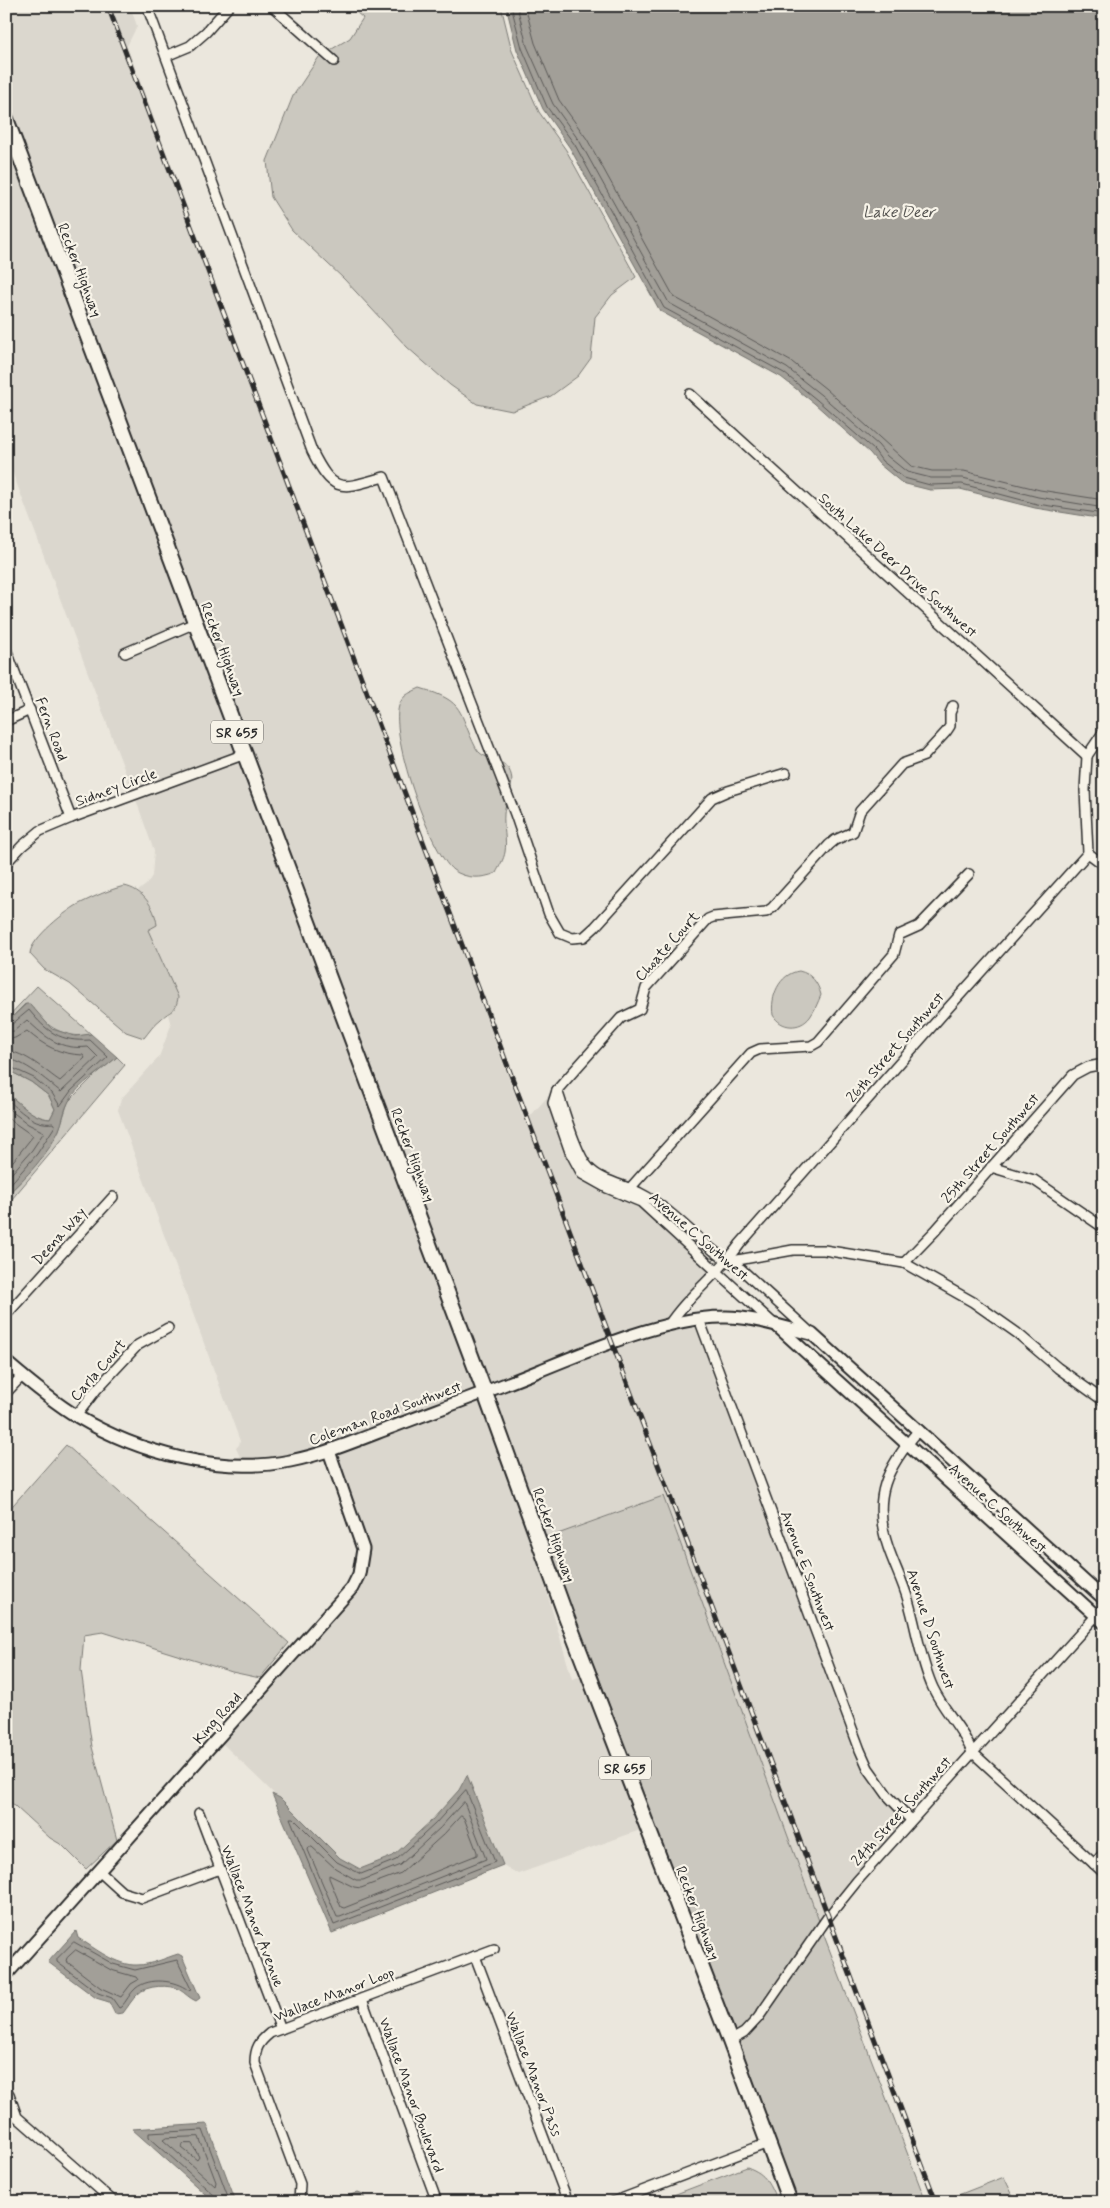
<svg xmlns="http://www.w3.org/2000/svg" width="1110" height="2208" viewBox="0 0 1110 2208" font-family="Mynerve,sans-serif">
<rect width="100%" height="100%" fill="#ebe7dd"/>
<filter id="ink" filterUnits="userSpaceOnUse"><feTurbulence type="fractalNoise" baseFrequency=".02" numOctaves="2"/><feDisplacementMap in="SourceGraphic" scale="10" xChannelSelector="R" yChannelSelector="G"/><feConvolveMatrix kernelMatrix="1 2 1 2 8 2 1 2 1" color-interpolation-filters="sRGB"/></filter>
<g filter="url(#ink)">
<g fill="#dbd7ce">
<polygon points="6,6 130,6 137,26 127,46 525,1122 551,1093 548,1106 564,1154 578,1177 604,1193 638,1207 710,1272 672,1310 665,1321 573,1351 488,1386 6,103"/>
<polygon points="6,135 188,620 119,651 122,660 192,630 238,751 132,790 6,455"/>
<polygon points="242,761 478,1390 327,1446 289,1456 241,1459 236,1448 239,1445 240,1441 118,1110 121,1099 159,1057 171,1025 168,1015 176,1007 164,966 148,930 152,928 146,900 138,891 146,885 152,876 154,851 136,800"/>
<polygon points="695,1325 855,1754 873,1786 884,1800 904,1820 853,1878 819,1921 663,1496 544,1539 492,1395 575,1361 667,1332 670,1333 671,1331"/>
<polygon points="482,1399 533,1544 572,1679 583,1676 643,1829 518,1874 503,1865 467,1776 459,1790 432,1820 393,1856 360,1869 340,1858 222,1743 346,1604 356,1591 364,1576 369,1547 336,1454"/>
</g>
<g fill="#cbc8bf" stroke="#7b7a75">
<polygon points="349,6 501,6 512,51 539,112 566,150 636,277 612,295 595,317 591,358 578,376 551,396 512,411 477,404 450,385 407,347 344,279 292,230 271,197 267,161 293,96 319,57 350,38 363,18"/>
<path d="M420,688C467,702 457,711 476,748C482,760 498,757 507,767C519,781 505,799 504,814C503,827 507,840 505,852C504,859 499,867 496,873C482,879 466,879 453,870C430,852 387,730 400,703C404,694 412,692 420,688Z"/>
<path d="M124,886C142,889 155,907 157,925L148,930L178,997C176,1013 170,1010 161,1019C154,1024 149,1032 144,1038L126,1032L70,984L44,969L30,954C30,939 68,909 81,903C95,896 109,890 124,886Z"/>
<path d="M799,971C812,974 818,983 821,995C818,1002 815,1010 810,1017C800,1030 781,1029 773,1015C770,997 779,974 799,971Z"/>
<path d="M37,986L91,1034C75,1039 55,1032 43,1020C36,1014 34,1008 25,1004L6,1023V1019Z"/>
<polygon points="117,1057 125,1065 6,1206 6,1196 19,1183 51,1144 59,1130 68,1102 95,1075"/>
<path d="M6,1069L31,1082L49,1096L55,1109L50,1119C32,1118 19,1103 6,1092Z"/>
<polygon points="66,1445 289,1643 260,1678 232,1672 103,1632 84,1635 81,1670 92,1747 117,1840 86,1869 62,1845 50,1838 6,1798 6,1513"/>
<polygon points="663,1496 819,1921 754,2015 741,2029 733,2033 657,1835 597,1672 594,1672 544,1539"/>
<polygon points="823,1933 926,2202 796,2202 737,2043 748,2036 762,2021"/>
<path d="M747,2167C768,2175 768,2183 778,2202H655Z"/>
<polygon points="1004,2177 1016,2202 943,2202 943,2201"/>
</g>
<g fill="#a29f98" stroke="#72716c">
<polygon points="506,6 1104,6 1104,519 1035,508 960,489 930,490 902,483 879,464 870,453 814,403 781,377 660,311 570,148 543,109 517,50"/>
<path d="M26,1004H30L52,1029L75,1036L91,1034L117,1057C102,1071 79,1083 69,1101C64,1109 63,1121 59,1130C48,1155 26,1177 6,1196V1092C19,1103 33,1118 50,1119L55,1109L49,1096L31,1082L6,1069V1023Z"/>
<polygon points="467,1775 503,1865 332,1933 272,1794 280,1798 340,1858 360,1869 393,1856 432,1820 459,1790"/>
<path d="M76,1931L78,1938C95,1948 116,1966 137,1965C151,1965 165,1958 178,1954L182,1956L200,1998L196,2001C189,1998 185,1993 180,1990C170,1984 146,1985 138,1994C132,1999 128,2007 123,2013L115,2014L109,2002L96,1998L48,1962Z"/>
<polygon points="207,2124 236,2202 214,2202 132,2129"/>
<polygon points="358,2192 363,2194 366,2202 335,2202"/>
</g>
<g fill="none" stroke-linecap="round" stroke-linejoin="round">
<g stroke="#5b5957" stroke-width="1">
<polyline points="511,6 522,48 547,107 575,145 664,308 784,373 817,400 874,450 882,461 904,478 930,485 962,484 1037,504 1104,514"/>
<polyline points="517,6 527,46 553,104 580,142 669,303 787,368 821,395 878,445 887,456 907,472 931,478 963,478 1038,497 1104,508"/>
<polyline points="525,6 535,43 559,100 587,139 674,297 792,362 826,389 911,466 932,471 964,471 1040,490 1104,500"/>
<path d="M6,1026L11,1025L29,1010C47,1032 60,1042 90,1040L108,1057L71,1091L60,1106L52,1093L34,1078L6,1065"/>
<path d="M6,1032L14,1031L27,1020C46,1038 60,1050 88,1047L98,1057L61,1092C47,1081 24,1060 6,1059"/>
<path d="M6,1040L15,1038L27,1031C44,1046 59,1054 83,1055L85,1058L60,1081C45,1071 26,1052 6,1051"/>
<path d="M6,1098C19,1110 34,1126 53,1123L55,1126L37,1154L6,1189"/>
<polyline points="6,1107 28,1124 44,1132 32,1150 6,1180"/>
<polyline points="6,1117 33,1136 6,1170"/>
<polygon points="466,1790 495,1862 334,1925 290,1818 293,1818 337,1862 361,1874 396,1860 435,1824"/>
<polygon points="464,1802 486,1859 340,1917 337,1917 308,1850 309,1847 312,1847 335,1868 356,1880 363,1880 400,1865 440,1828"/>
<polygon points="461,1816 464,1818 477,1852 477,1855 344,1908 341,1907 329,1878 329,1875 354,1887 361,1888 401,1873 444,1834"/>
<path d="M74,1942L113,1964L135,1970L177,1960L191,1989L188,1990C175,1980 150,1977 136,1988C130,1993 126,2002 121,2007L119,2008L112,1998L98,1993L57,1962V1959Z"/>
<polygon points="76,1950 111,1970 136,1977 138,1980 131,1984 121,1997 101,1988 66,1961 67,1958"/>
<polygon points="199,2137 216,2182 215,2186 163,2140 166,2138"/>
<polygon points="192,2144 199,2157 197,2160 182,2148 183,2144"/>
<polyline points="217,2202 215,2196 149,2137 149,2133 203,2130 230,2202"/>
</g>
<defs>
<g id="minor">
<path d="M147,6L312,451C334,495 341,489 384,477L515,814L549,914L560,933L572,938L584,937L595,927L712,798L728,791L786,773"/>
<polyline points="272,6 334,61"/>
<polyline points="166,56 190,46 206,32 229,6"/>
<polyline points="690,394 1087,756"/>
<polyline points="6,649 71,818"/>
<polyline points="125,653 195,623"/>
<polyline points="6,721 30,710"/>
<polyline points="1087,756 1104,731"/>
<polyline points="1088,853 1104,865"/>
<polyline points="6,863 22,846 40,831 71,818 245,754"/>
<path d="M557,1090C564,1109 576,1155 589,1168C601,1181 625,1185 640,1193C678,1212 703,1249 741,1269L812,1334"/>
<polyline points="991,1167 1034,1180 1104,1228"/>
<polyline points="624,1195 751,1053 760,1049 811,1046 818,1042 894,954 899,935 919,926 969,874"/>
<polyline points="727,1262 793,1250 824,1250 904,1263 973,1302 1017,1333 1058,1368 1104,1401"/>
<polyline points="904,1263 935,1231 1073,1075 1088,1067 1104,1064"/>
<polyline points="6,1315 113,1197"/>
<polyline points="699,1319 860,1750 868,1768 888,1796 911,1820"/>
<polyline points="774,1324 641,1202 607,1188 582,1174 570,1152 553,1103 557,1090 621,1018 640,1009 646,988 708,919 713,917 766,912 772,908 829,845 835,840 853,832 860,811 902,764 924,756 946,732 950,726 950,713 953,706"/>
<path d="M668,1326C688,1295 719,1274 740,1244L950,1006L1088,853L1085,790L1087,756"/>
<polyline points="6,1393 22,1376"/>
<polyline points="76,1416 96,1390 138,1345 168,1328"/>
<path d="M919,1430C887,1467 871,1497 888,1547C894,1565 903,1582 908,1600C917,1629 920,1660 933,1688C944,1711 963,1729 972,1752L1104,1873"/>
<polyline points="199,1813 281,2029"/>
<polyline points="1094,1864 1104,1853"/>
<polyline points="100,1872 122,1892 142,1898 220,1869"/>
<polyline points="475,1956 568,2202"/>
<polyline points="362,1999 437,2202"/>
<polyline points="730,2041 744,2033 758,2018 828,1917 857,1881 1104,1607"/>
<polyline points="9,2094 17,2117 114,2202"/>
<path d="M299,2202L300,2184L255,2063C255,2048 259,2042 270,2033L494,1949"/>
<polyline points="613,2202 768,2143"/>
</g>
<g id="tertiary">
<polyline points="778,1327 1104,1623"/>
<path d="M6,1362C28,1381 53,1402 78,1417C139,1453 220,1475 290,1461C325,1454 358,1440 392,1427C442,1408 492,1390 541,1370C592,1349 669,1317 723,1317C753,1316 783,1328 812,1334L1104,1599"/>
<polyline points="6,1975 352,1588 359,1574 363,1549 329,1451"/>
</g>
<polyline id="primary" points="6,119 485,1393 566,1616 730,2041 790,2202"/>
</defs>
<use href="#minor" stroke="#2b2b2b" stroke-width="12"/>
<use href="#tertiary" stroke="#2b2b2b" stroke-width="15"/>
<use href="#primary" stroke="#2b2b2b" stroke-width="18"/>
<use href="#minor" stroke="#f7f3e8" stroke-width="9"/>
<use href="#tertiary" stroke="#f7f3e8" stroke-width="11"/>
<use href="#primary" stroke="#f7f3e8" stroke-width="14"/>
<defs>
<polyline id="rail" points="108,6 936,2202"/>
</defs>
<use href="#rail" stroke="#2b2b2b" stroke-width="5"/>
<use href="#rail" stroke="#f7f3e8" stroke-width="3" stroke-dasharray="9" stroke-linecap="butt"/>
</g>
</g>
<g text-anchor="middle" stroke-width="4.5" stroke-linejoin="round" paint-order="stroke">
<g fill="#f7f3e8" stroke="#686764" stroke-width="1">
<rect x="211" y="720.5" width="52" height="23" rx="4"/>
<rect x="599" y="1756.5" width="52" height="23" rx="4"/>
</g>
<g font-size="14" font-weight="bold" fill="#2b2b2b">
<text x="237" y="737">SR 655</text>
<text x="625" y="1773">SR 655</text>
</g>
<g font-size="15" fill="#2b2b2b" stroke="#f7f3e8">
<text transform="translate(80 270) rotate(69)" y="5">Recker Highway</text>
<text transform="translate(898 565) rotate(42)" y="5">South Lake Deer Drive Southwest</text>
<text transform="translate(223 649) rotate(69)" y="5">Recker Highway</text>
<text transform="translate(52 729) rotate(69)" y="5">Fern Road</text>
<text transform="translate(116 787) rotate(-20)" y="5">Sidney Circle</text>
<text transform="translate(667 946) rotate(-48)" y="5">Choate Court</text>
<text transform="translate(895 1047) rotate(-49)" y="5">26th Street Southwest</text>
<text transform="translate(990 1148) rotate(-49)" y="5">25th Street Southwest</text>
<text transform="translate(413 1155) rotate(69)" y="5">Recker Highway</text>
<text transform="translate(59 1236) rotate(-48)" y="5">Deena Way</text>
<text transform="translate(699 1236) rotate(41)" y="5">Avenue C Southwest</text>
<text transform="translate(98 1370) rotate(-49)" y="5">Carla Court</text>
<text transform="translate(385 1413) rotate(-20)" y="5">Coleman Road Southwest</text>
<text transform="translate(998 1508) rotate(42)" y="5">Avenue C Southwest</text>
<text transform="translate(554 1535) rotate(70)" y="5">Recker Highway</text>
<text transform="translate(808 1571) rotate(69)" y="5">Avenue E Southwest</text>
<text transform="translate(931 1629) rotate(72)" y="5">Avenue D Southwest</text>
<text transform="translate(217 1718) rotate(-48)" y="5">King Road</text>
<text transform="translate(901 1811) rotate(-48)" y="5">24th Street Southwest</text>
<text transform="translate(698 1913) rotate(69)" y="5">Recker Highway</text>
<text transform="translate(253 1916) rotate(69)" y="5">Wallace Manor Avenue</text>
<text transform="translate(334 1994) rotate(-21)" y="5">Wallace Manor Loop</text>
<text transform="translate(534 2074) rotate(69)" y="5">Wallace Manor Pass</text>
<text transform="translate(412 2095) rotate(70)" y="5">Wallace Manor Boulevard</text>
</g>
<g font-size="16" font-style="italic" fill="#555451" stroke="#f7f3e8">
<text x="899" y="217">Lake Deer</text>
</g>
</g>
<rect width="1110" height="2208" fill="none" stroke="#f7f3e8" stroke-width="25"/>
<rect x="12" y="12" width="1085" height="2183" fill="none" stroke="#2b2b2b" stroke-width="2" filter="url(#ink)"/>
</svg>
